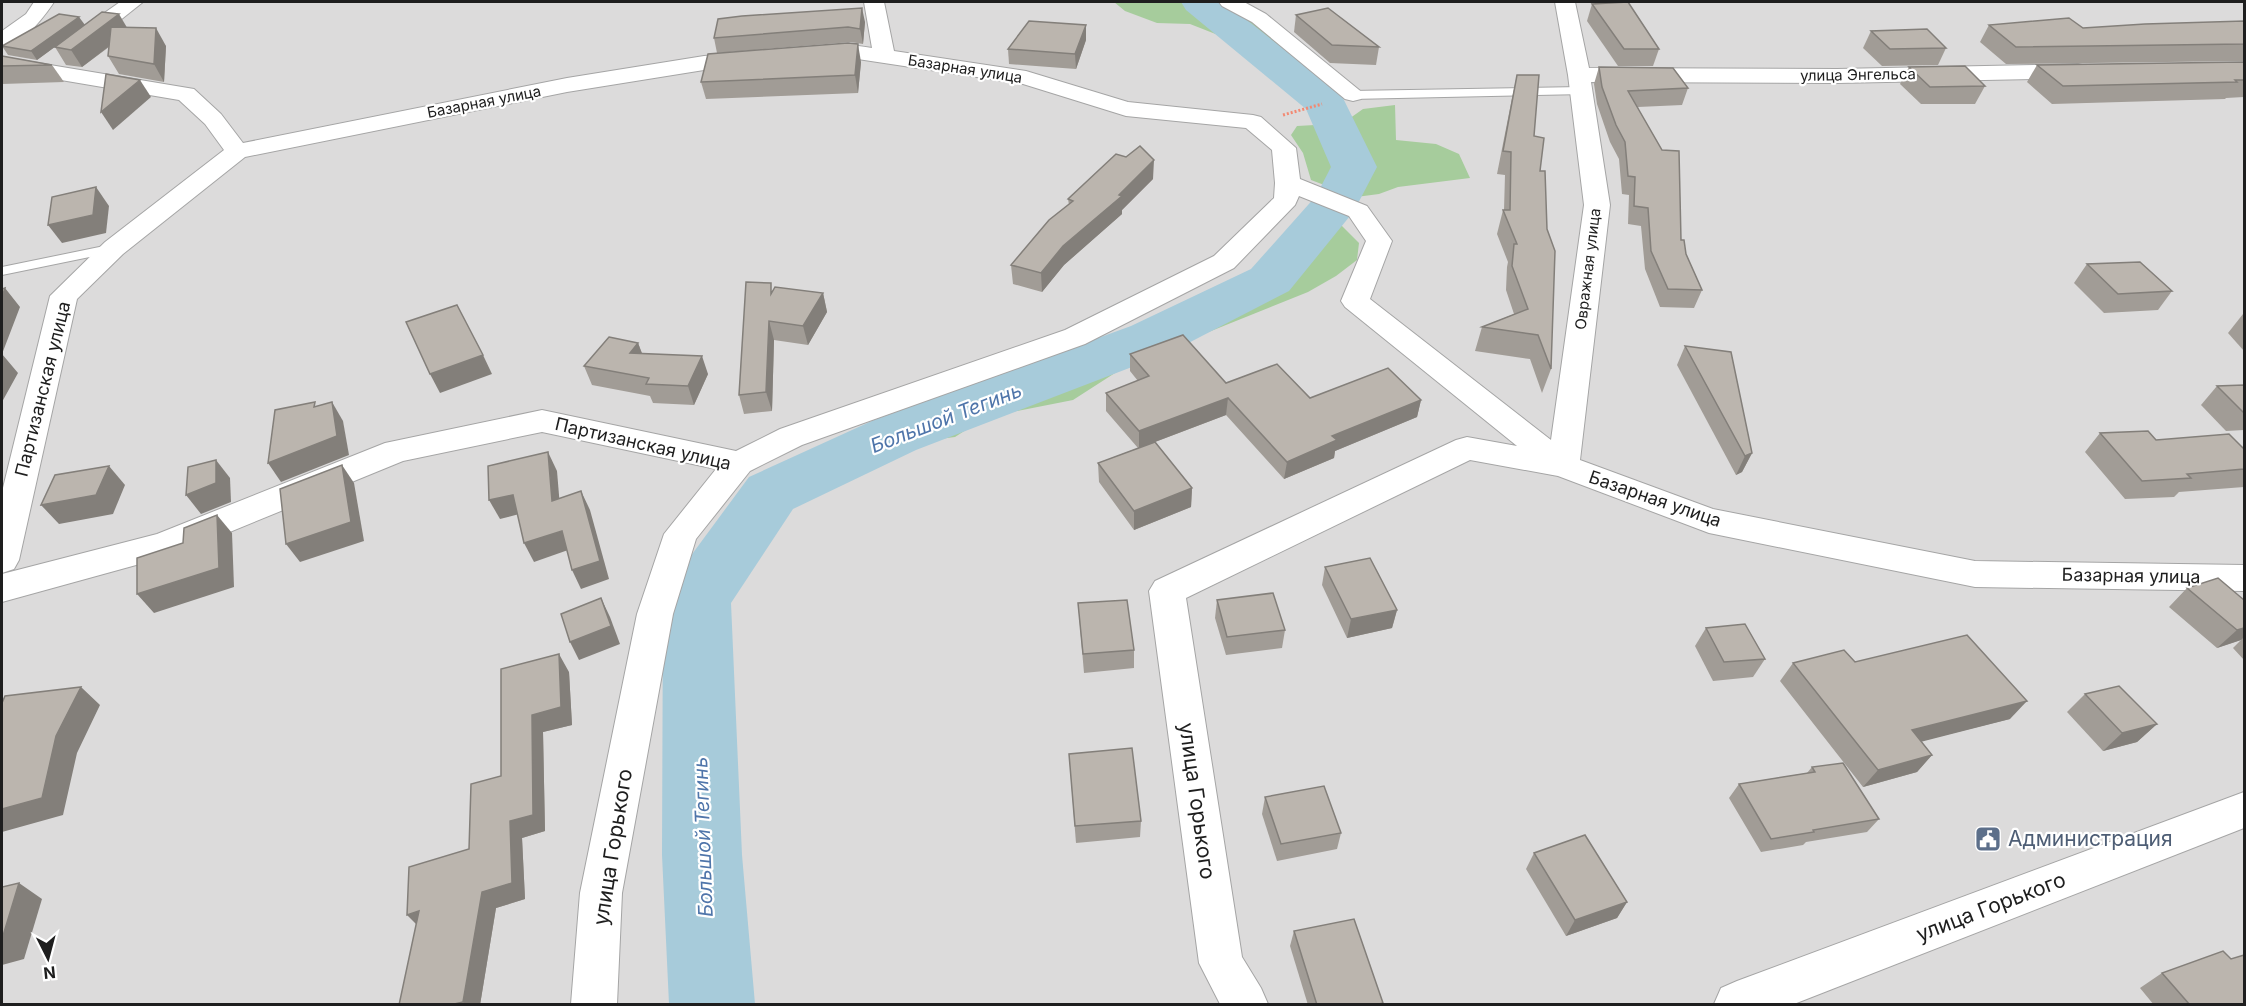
<svg xmlns="http://www.w3.org/2000/svg" width="2246" height="1006" viewBox="0 0 2246 1006" font-family="Inter,sans-serif">
<rect width="100%" height="100%" fill="#efece5"/>
<rect fill="#dcdbdb" x="2" y="2" width="2242" height="1002"/>
<g fill="#a6cc9c">
<polygon points="1114,2 1220,2 1259,23 1339,93 1323,96 1305,81 1274,80 1218,35 1190,24 1157,23 1125,11"/>
<polygon points="1395,105 1396,140 1436,144 1459,154 1470,178 1398,187 1379,194 1356,197 1311,180 1303,153 1291,135 1297,126 1315,125 1329,133 1363,109"/>
<polygon points="1336,220 1359,243 1357,260 1336,276 1308,292 1129,364 1073,400 986,417 955,437 908,443 865,459 823,447 904,412 1053,360 1107,336 1152,323 1201,299 1263,265 1288,236"/>
</g>
<g fill="none" stroke-linecap="round" stroke-linejoin="round">
<polygon fill="#a7cbda" fill-rule="evenodd" points="1181,2 1224,2 1341,94 1377,167 1354,211 1289,291 1171,352 916,450 793,509 731,603 742,855 755,1004 669,1004 662,855 663,599 673,580 749,477 874,420 1131,326 1251,269 1316,196 1331,167 1306,109 1186,10"/>
<defs>
<g id="service">
<polygon points="1581,87 1587,91 1585,94 1351,99 1345,95 1351,91"/>
<polygon points="114,244 119,245 121,248 119,251 2,275 2,267"/>
</g>
<g id="minor">
<path d="M34,2H54C42,20 24,43 2,47V31L26,14Z"/>
<polygon points="120,2 143,2 89,45 81,46 73,45 70,40 73,35"/>
<path d="M864,2H884L894,51L1026,71L1128,102L1253,115L1261,117L1296,148L1300,179L1367,206L1392,241L1370,299L1551,440L1584,205L1568,75L1555,2H1575L1589,68L1837,69L2078,64L2086,66L2089,71L2086,76L2078,78L1837,83L1591,82L1610,205L1580,460L1713,509L1975,561L2244,565V591L1975,587L1709,533L1558,476L1470,460L1186,598L1242,957L1261,988L1268,1004H1220L1199,963L1149,591L1155,581L1456,440L1467,437L1517,446L1345,307L1341,301L1366,241L1349,216L1299,196L1295,205L1234,268L1085,344L802,445L750,471L696,539L673,614L622,893L617,1004H571L580,893L637,614L664,534L716,469L542,432L403,461L176,554L2,602V574L157,534L385,443L542,410L736,451L780,429L1065,330L1214,256L1274,198L1275,183L1272,150L1246,128L1126,116L1023,84L851,58L815,61L807,59L804,54L807,49C828,44 850,44 872,48Z"/>
<polygon points="1219,2 1244,2 1266,14 1364,94 1361,99 1353,101 1345,99 1252,22 1222,6"/>
<polygon points="752,52 760,54 763,59 760,64 704,70 567,92 245,157 123,254 77,299 19,560 14,569 2,573 2,492 50,296 105,242 224,150 205,124 179,100 2,70 2,57 194,89 221,114 243,143 567,78 704,56"/>
</g>
<polygon id="tertiary" points="2244,792 2244,828 1794,1004 1714,1004 1721,988 1737,981"/>
</defs>
<use href="#service" stroke="#a5a5a5" stroke-width="2"/>
<use href="#minor" stroke="#a5a5a5" stroke-width="2"/>
<use href="#tertiary" stroke="#a5a5a5" stroke-width="2"/>
<polyline stroke="#f38972" stroke-width="3" stroke-dasharray="2 2" stroke-linecap="butt" points="1283,115 1322,104"/>
<use href="#service" fill="#fff" fill-rule="evenodd"/>
<use href="#minor" fill="#fff" fill-rule="evenodd"/>
<use href="#tertiary" fill="#fff" fill-rule="evenodd"/>
</g>
<g fill="#a19c96">
<polygon points="1592,4 1659,49 1653,66 1618,66 1587,21"/>
<polygon points="1296,15 1379,47 1376,65 1330,63 1294,32"/>
<polygon points="2244,21 2244,61 2006,64 1980,42 1989,25 2083,28"/>
<polygon points="865,22 863,44 851,42 717,53 714,38"/>
<polygon points="85,25 127,28 166,46 164,82 119,74 108,56 109,47 82,67 66,65 55,47 64,40 37,60 8,55 2,46"/>
<polygon points="1871,31 1946,48 1938,65 1882,66 1863,48"/>
<polygon points="1086,40 1076,69 1009,64 1008,49"/>
<polygon points="2,56 52,65 64,82 2,84"/>
<polygon points="861,62 858,93 706,99 701,82"/>
<polygon points="2244,62 2244,97 2226,98 2225,99 2052,104 2027,82 2037,65"/>
<polygon points="1599,67 1688,88 1682,105 1638,107 1686,254 1702,290 1694,308 1660,307 1645,269 1641,226 1628,224 1629,195 1622,194 1619,159 1610,142 1597,104 1594,84"/>
<polygon points="1909,67 1985,86 1975,104 1921,104 1900,84"/>
<polygon points="1517,75 1534,136 1540,171 1551,369 1542,393 1530,359 1475,351 1482,327 1514,314 1506,290 1507,267 1508,262 1497,234 1503,210 1504,210 1505,175 1497,174 1512,98"/>
<polygon points="1153,179 1122,210 1122,214 1064,265 1042,292 1013,284 1011,265 1069,205 1068,199"/>
<polygon points="2087,264 2172,291 2158,310 2104,313 2074,283"/>
<polygon points="773,290 823,293 827,312 808,345 774,340 772,411 744,414 739,395"/>
<polygon points="2243,314 2244,314 2244,351 2228,333"/>
<polygon points="638,343 642,353 708,374 694,405 653,403 650,396 592,385 584,366"/>
<polygon points="1685,346 1752,453 1742,472 1736,475 1677,365"/>
<polygon points="1130,354 1226,383 1310,398 1421,400 1417,417 1335,451 1334,458 1284,479 1226,415 1155,442 1192,488 1191,507 1134,530 1099,482 1098,463 1138,448 1106,411 1106,393 1138,381 1130,371"/>
<polygon points="2244,385 2244,430 2226,431 2201,405 2217,386"/>
<polygon points="2100,433 2156,440 2244,469 2244,487 2179,492 2174,497 2125,499 2085,452"/>
<polygon points="1325,567 1397,610 1392,628 1347,638 1322,585"/>
<polygon points="2187,588 2244,600 2244,660 2233,648 2241,640 2217,648 2169,607"/>
<polygon points="1217,600 1285,630 1282,648 1226,655 1215,618"/>
<polygon points="1078,603 1134,650 1134,668 1084,673"/>
<polygon points="1706,628 1765,659 1753,677 1713,681 1695,646"/>
<polygon points="1855,662 2010,719 1921,741 1932,755 1917,772 1863,787 1780,681 1793,663"/>
<polygon points="569,672 572,725 543,732 545,831 522,838 525,899 496,908 480,1005 399,1005 469,849 501,776"/>
<polygon points="2085,694 2157,724 2137,742 2103,751 2067,712"/>
<polygon points="1069,754 1141,821 1140,837 1076,843"/>
<polygon points="1812,767 1879,819 1867,832 1806,842 1803,845 1761,852 1729,798 1739,784 1807,773"/>
<polygon points="1265,797 1341,833 1337,849 1277,861 1262,814"/>
<polygon points="1534,853 1627,902 1617,918 1566,936 1526,869"/>
<polygon points="1294,931 1383,1003 1382,1005 1308,1005 1290,946"/>
<polygon points="2231,959 2244,1005 2154,1005 2140,988 2162,973"/>
</g>
<g fill="#837f7a">
<polygon points="862,8 865,22 863,44 860,29"/>
<polygon points="119,14 129,31 82,67 71,50"/>
<polygon points="79,17 85,25 37,60 31,51"/>
<polygon points="1086,25 1086,40 1076,69 1075,54"/>
<polygon points="156,28 166,46 164,82 154,64"/>
<polygon points="858,44 861,62 858,93 855,75"/>
<polygon points="140,80 151,97 113,130 101,112"/>
<polygon points="1154,160 1153,179 1122,210 1122,214 1064,265 1042,292 1041,273 1063,246 1119,195"/>
<polygon points="96,187 109,206 106,233 62,243 48,225"/>
<polygon points="5,288 20,307 2,354 18,373 2,402 2,297"/>
<polygon points="823,293 827,312 808,345 803,326"/>
<polygon points="769,321 774,340 772,411 766,392"/>
<polygon points="638,343 645,362 630,353"/>
<polygon points="483,355 492,374 440,393 430,374"/>
<polygon points="702,356 708,374 694,405 688,386"/>
<polygon points="1228,398 1226,415 1139,448 1139,431"/>
<polygon points="1421,400 1417,417 1335,451 1334,458 1284,479 1287,462 1332,436"/>
<polygon points="332,402 343,421 349,455 281,482 268,463"/>
<polygon points="548,452 557,471 561,519 552,501"/>
<polygon points="1752,453 1742,472 1736,475 1745,456"/>
<polygon points="216,460 230,478 231,502 201,514 186,495"/>
<polygon points="342,465 354,483 364,541 300,562 286,544"/>
<polygon points="109,466 125,485 113,514 59,524 41,505"/>
<polygon points="1192,488 1191,507 1134,530 1134,511"/>
<polygon points="581,491 590,510 609,579 581,589 572,570"/>
<polygon points="513,495 523,513 500,519 489,500"/>
<polygon points="217,515 232,533 234,587 154,613 137,594"/>
<polygon points="562,531 571,549 534,562 524,543"/>
<polygon points="601,598 610,617 620,644 579,660 570,642"/>
<polygon points="1397,610 1392,628 1347,638 1351,619"/>
<polygon points="2244,628 2244,637 2241,640 2217,648 2237,630"/>
<polygon points="559,654 569,672 572,725 543,732 545,831 522,838 525,899 496,908 480,1005 465,1005 463,1002 482,892 510,821 532,715"/>
<polygon points="81,687 100,705 77,753 63,815 2,832 2,809"/>
<polygon points="2027,701 2010,719 1897,748 1912,730"/>
<polygon points="2157,724 2137,742 2103,751 2122,733"/>
<polygon points="1932,755 1917,772 1863,787 1878,770"/>
<polygon points="19,883 42,899 24,959 2,965 2,939"/>
<polygon points="1627,902 1617,918 1566,936 1575,920"/>
<polygon points="419,911 423,931 407,915"/>
</g>
<g fill="#bbb5ae" stroke="#837f7a" stroke-width="1.5">
<polygon points="1628,2 1659,49 1624,49 1592,4"/>
<polygon points="862,8 860,29 848,27 714,38 718,19 742,16"/>
<polygon points="1328,8 1379,47 1332,45 1296,15"/>
<polygon points="102,12 119,14 71,50 55,47"/>
<polygon points="59,14 79,17 31,51 2,46"/>
<polygon points="2069,18 2083,28 2145,24 2244,21 2244,44 2016,47 1989,25"/>
<polygon points="1029,21 1086,25 1075,54 1008,49"/>
<polygon points="111,27 156,28 154,64 108,56"/>
<polygon points="1927,29 1946,48 1890,49 1871,31"/>
<polygon points="848,43 858,44 855,75 701,82 708,54"/>
<polygon points="2,56 52,65 2,66"/>
<polygon points="2244,62 2244,80 2235,80 2237,82 2063,86 2037,65"/>
<polygon points="1965,66 1985,86 1930,87 1909,67"/>
<polygon points="1599,67 1673,68 1688,88 1628,91 1662,150 1679,151 1681,240 1684,240 1686,254 1702,290 1668,289 1651,251 1648,208 1634,206 1635,177 1628,176 1625,142 1616,125 1602,87"/>
<polygon points="106,74 140,80 101,112"/>
<polygon points="1517,75 1539,75 1534,136 1544,138 1540,171 1545,171 1547,229 1555,251 1551,369 1538,335 1482,327 1528,309 1512,266 1514,244 1517,244 1503,210 1510,210 1511,152 1503,151"/>
<polygon points="1140,146 1154,160 1119,195 1122,196 1063,246 1041,273 1011,265 1049,220 1073,201 1068,199 1116,154 1126,157"/>
<polygon points="96,187 93,215 48,225 52,197"/>
<polygon points="2140,262 2172,291 2118,294 2087,264"/>
<polygon points="746,282 771,283 771,294 775,287 823,293 803,326 769,321 766,392 739,395"/>
<polygon points="5,288 2,297 2,289"/>
<polygon points="457,305 483,355 430,374 406,322"/>
<polygon points="1183,335 1226,383 1277,364 1310,398 1388,368 1421,400 1332,436 1337,440 1287,462 1228,398 1139,431 1106,393 1149,376 1130,354"/>
<polygon points="609,337 638,343 630,353 702,356 688,386 646,384 649,378 584,366"/>
<polygon points="1685,346 1731,352 1752,453 1745,456"/>
<polygon points="2244,385 2244,412 2243,412 2217,386"/>
<polygon points="315,402 314,407 332,402 337,436 268,463 275,410"/>
<polygon points="2148,431 2156,440 2229,434 2244,449 2244,469 2187,474 2191,478 2142,481 2100,433"/>
<polygon points="1155,442 1192,488 1134,511 1098,463"/>
<polygon points="548,452 552,501 581,491 600,561 572,570 562,531 524,543 513,495 489,500 488,466"/>
<polygon points="216,460 216,483 186,495 188,467"/>
<polygon points="342,465 351,522 286,544 280,489"/>
<polygon points="109,466 96,495 41,505 55,475"/>
<polygon points="217,515 219,568 137,594 137,558 183,543 184,528"/>
<polygon points="1370,558 1397,610 1351,619 1325,567"/>
<polygon points="2218,578 2244,600 2244,628 2237,630 2187,588"/>
<polygon points="1273,593 1285,630 1227,637 1217,600"/>
<polygon points="601,598 611,626 570,642 561,614"/>
<polygon points="1127,600 1134,650 1083,654 1078,603"/>
<polygon points="1745,624 1765,659 1724,662 1706,628"/>
<polygon points="1967,635 2027,701 1912,730 1932,755 1878,770 1793,663 1844,650 1855,662"/>
<polygon points="559,654 561,707 532,715 533,815 510,821 512,883 482,892 463,1002 450,1005 399,1005 419,911 407,915 409,867 469,849 471,784 501,776 501,669"/>
<polygon points="2119,686 2157,724 2122,733 2085,694"/>
<polygon points="81,687 56,736 42,798 2,809 2,703 5,696"/>
<polygon points="1132,748 1141,821 1075,826 1069,754"/>
<polygon points="1843,763 1879,819 1813,830 1814,832 1771,839 1739,784 1815,772 1812,767"/>
<polygon points="1324,786 1341,833 1281,844 1265,797"/>
<polygon points="1585,835 1627,902 1575,920 1534,853"/>
<polygon points="19,883 2,939 2,887"/>
<polygon points="1354,919 1383,1003 1375,1005 1317,1005 1294,931"/>
<polygon points="2223,951 2231,959 2244,955 2244,1005 2190,1005 2162,973"/>
</g>
<defs>
<symbol id="civic-square" viewBox="-11 -11 22 22"><rect x="-9" y="-9" width="18" height="18" rx="4" fill="#5c6f8a" stroke="#fff"/><path d="M-.6-6.5H3V-4.5H.6V-3L4-1V1h2V6H-6V1h2V-1L-.6-3ZM-1.2 2.5V6h2.4V2.5Z" fill="#fff"/></symbol>
</defs>
<g fill-rule="evenodd">
<use href="#civic-square" x="1973" y="824" width="30" height="30"/>
</g>
<g text-anchor="middle" stroke-width="4.5" stroke-linejoin="round" paint-order="stroke">
<g font-size="15" fill="#1e1e1e" stroke="#fff">
<text transform="translate(965 69) rotate(9)" y="5">Базарная улица</text>
<text transform="translate(1858 75) rotate(-1)" y="5">улица Энгельса</text>
<text transform="translate(484 102) rotate(-11)" y="5">Базарная улица</text>
<text transform="translate(1588 269) rotate(-83)" y="5">Овражная улица</text>
</g>
<g font-size="18" fill="#1e1e1e" stroke="#fff">
<text transform="translate(43 389) rotate(-76)" y="6">Партизанская улица</text>
<text transform="translate(643 444) rotate(13)" y="6">Партизанская улица</text>
<text transform="translate(1655 499) rotate(19)" y="6">Базарная улица</text>
<text transform="translate(2131 576) rotate(1)" y="6">Базарная улица</text>
</g>
<g font-size="20" font-style="italic" fill="#4f75aa" stroke="#fff">
<text transform="translate(946 418) rotate(-21)" y="7">Большой Тегинь</text>
<text transform="translate(703 837) rotate(-92)" y="7">Большой Тегинь</text>
</g>
<g font-size="21" fill="#1e1e1e" stroke="#fff">
<text transform="translate(1197 801) rotate(82)" y="7">улица Горького</text>
<text transform="translate(613 847) rotate(-81)" y="7">улица Горького</text>
<text transform="translate(1991 907) rotate(-21)" y="7">улица Горького</text>
</g>
<g font-size="21" fill="#4e5e75" stroke="#fff" text-anchor="start">
<text x="2008" y="846">Администрация</text>
</g>
</g>
<rect width="2246" height="1006" fill="none" stroke="#1e1e1e" stroke-width="6"/>
<g transform="translate(48 958) rotate(174)" stroke="#ffffff" stroke-width="4.5" paint-order="stroke">
<path d="M0-4.5L10 22L0 15L-10 22Z" fill="#1e1e1e"/>
<text y="-9" font-size="16" font-weight="bold" text-anchor="middle" fill="#1e1e1e">N</text>
</g>
</svg>
